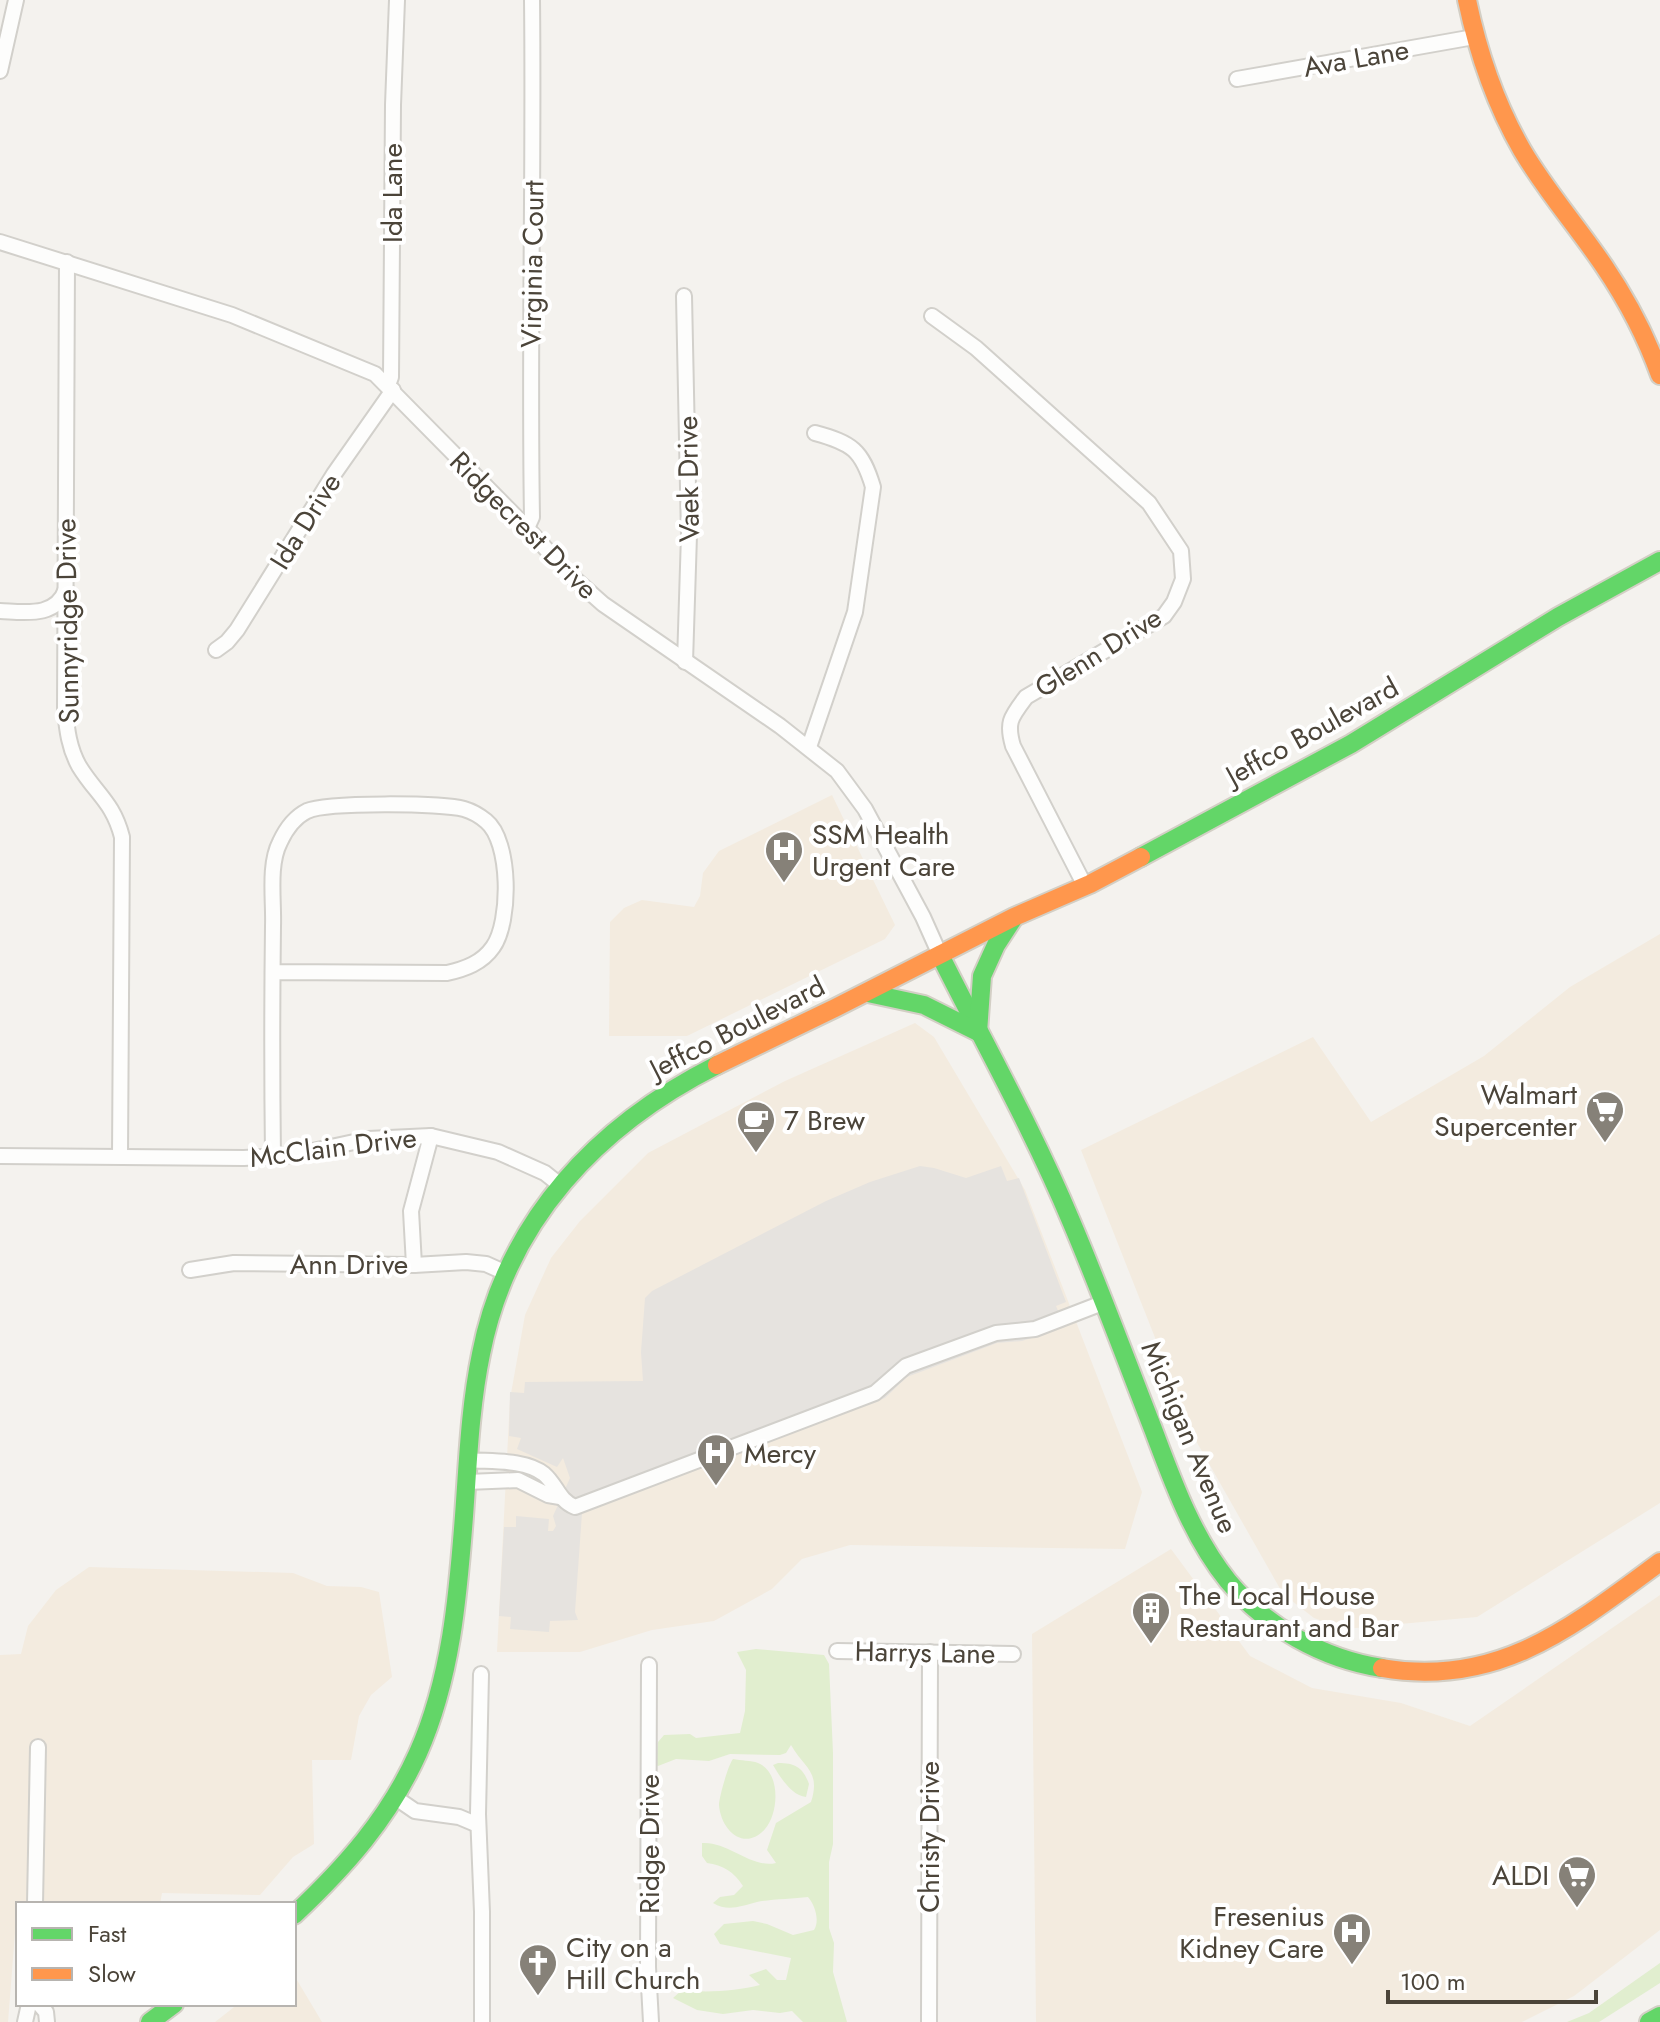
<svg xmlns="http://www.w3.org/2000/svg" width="1660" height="2022" viewBox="0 0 1660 2022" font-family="Jost,sans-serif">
<rect width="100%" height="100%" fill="#f4f2ee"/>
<g fill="#f3ebdf">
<polygon points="832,795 895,925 885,939 687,1036 609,1036 610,922 624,908 642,900 694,907 700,896 703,873 719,851"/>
<polygon points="1660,934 1660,1503 1477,1617 1345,1629 1314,1618 1283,1594 1195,1439 1081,1150 1313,1037 1371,1122 1484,1056 1570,987"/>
<polygon points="915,1023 934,1037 1025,1190 1142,1492 1125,1549 850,1545 802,1559 772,1589 714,1621 652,1630 580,1652 497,1652 510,1399 525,1315 551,1258 580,1221 648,1153 785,1081"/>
<polygon points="1171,1549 1250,1656 1312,1688 1401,1703 1470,1726 1660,1595 1660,1930 1574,1996 1522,2022 1036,2022 1032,1634"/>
<polygon points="89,1567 293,1573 327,1586 361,1587 379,1592 392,1677 371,1695 359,1716 351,1760 312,1760 314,1844 293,1857 260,1895 162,1893 160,1904 18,1904 18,1932 15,1933 8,2022 0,2022 0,1655 21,1654 28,1626 56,1590"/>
<polygon points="294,1975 322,2022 215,2022 238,2004 294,2004"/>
</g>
<g fill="#e1eecf">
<path d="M756,1649L824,1655L829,1664L833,1753V1844L829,1862V1928L834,1943L833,1972L847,2022H803L792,2011L780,2013L753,2010L723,2014L697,2010L673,1998L682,1990C706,1993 737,1991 760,1985L749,1975L766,1969L777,1980H786L791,1958L720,1944L714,1934L724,1924L753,1921L767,1924L793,1935L814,1930C820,1921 815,1905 808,1897C793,1899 771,1899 757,1902C741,1906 728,1912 713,1903L720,1897L734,1895L743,1886C734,1872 723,1865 707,1863L702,1856V1843C728,1841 752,1869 776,1863L767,1850L776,1823L811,1802C821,1771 804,1768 791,1745L786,1753L780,1755L730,1754L709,1761L676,1759L658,1766L656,1765L658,1742L664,1735L690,1734L696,1738L740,1733L745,1711L746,1670L737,1652Z"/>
<path d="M733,1759C741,1761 751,1760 758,1763C781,1772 779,1813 765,1829C745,1852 721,1831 719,1805C719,1798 728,1765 733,1759Z"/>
<path d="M778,1763C796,1763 803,1768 809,1784L806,1797C792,1796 780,1777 773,1765Z"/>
<polygon points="1660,1963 1660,1983 1599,2022 1567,2022 1589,2013"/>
</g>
<polygon fill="#e6e3df" points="920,1166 934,1168 966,1178 1001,1166 1007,1181 1019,1178 1066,1302 1056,1306 1065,1327 1022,1341 997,1343 907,1377 885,1398 582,1513 575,1612 578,1620 550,1621 549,1632 510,1629 511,1617 499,1616 504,1527 516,1527 516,1516 549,1519 548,1531 553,1531 556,1526 553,1516 570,1478 563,1458 557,1467 517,1449 521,1438 509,1436 510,1392 524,1393 525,1382 643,1381 641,1352 645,1298 652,1291 826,1201 870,1182"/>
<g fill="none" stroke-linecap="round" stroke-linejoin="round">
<defs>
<g id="street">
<polyline points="0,71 16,0"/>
<polyline points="1237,79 1474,37"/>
<polyline points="0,242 232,315 375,374 527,528 567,572 603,604 780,726 837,771 865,809 923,917 940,955"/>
<path d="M67,262L65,710C67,730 69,748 79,766C96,794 113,802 122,837L120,1156"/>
<polyline points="684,296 689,535 685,662"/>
<path d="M932,316L976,348L1149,503L1181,551L1183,579L1174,602L1164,616L1026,697C1011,717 1006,722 1013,746L1085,886"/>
<polyline points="388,385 391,377 393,105 397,0"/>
<path d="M527,528L532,517C529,344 534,172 532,0"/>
<path d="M0,611C25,612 56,618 66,589"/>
<polyline points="216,650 227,642 237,630 334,474 393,390"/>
<path d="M809,747L855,612L873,487C862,450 852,443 815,433"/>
<polyline points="0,1156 244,1158 294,1155 368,1139 431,1136 498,1152 545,1173 560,1185"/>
<path d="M273,1157C272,1080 272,1003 273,926C274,901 268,865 280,842C286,829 295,817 307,811C327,802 442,803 464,809C471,811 480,816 486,821C511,841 511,922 493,947C482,963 465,969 447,973L273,972"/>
<polyline points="414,1265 411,1211 431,1136"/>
<polyline points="190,1270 234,1263 414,1265 466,1262 486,1264 506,1273"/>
<path d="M468,1460C491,1462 525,1459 544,1474C557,1485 558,1500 575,1507L875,1393L906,1366L996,1333L1035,1329L1105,1302"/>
<polyline points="467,1482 518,1480 548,1495 560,1497"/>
<polyline points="837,1651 1013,1654"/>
<polyline points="649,1665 648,1967 651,2022"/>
<polyline points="481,1674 478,1814 482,1912 482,2022"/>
<polyline points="396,1798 415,1811 459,1817 478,1825"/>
<polyline points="35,1904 38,1747"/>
<polyline points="39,2004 46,2012 47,2022"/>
<polyline points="25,2022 29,2004"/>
<polyline points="929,2022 930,1652"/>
</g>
<g id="fast">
<polyline points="1141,857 1351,744 1558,617 1660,561"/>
<path d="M940,955C984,1043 1033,1130 1071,1221C1100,1289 1126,1360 1153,1429C1173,1482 1192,1536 1228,1581C1266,1627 1323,1659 1382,1668"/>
<polyline points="868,993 924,1005 978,1032 982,976 996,945 1013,919"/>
<path d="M294,1915C345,1867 389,1818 418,1753C451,1679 458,1596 464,1516C468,1462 470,1407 481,1354C507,1220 598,1125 717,1065"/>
<polyline points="150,2022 174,2004"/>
<polyline points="1649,2022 1660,2016"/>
</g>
<g id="slow">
<path d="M1467,0C1478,53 1495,103 1522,150C1546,191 1577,226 1604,266C1627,300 1646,336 1660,375"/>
<polyline points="717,1065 835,1008 1014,917 1090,884 1141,857"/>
<path d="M1382,1668C1498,1688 1572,1627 1660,1562"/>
</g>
</defs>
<use href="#street" stroke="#d2d0cb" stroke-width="18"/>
<use href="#fast" stroke="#d3cfc5" stroke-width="22"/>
<use href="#slow" stroke="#d3cfc5" stroke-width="22"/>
<use href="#street" stroke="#fdfdfc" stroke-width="14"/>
<use href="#fast" stroke="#63d668" stroke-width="18"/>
<use href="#slow" stroke="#ff974d" stroke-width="18"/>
</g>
<defs>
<symbol id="hospital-pin" viewBox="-11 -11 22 30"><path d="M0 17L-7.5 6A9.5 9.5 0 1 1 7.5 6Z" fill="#868178" stroke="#fff"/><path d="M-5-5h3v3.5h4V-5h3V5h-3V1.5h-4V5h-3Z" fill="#fff"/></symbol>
<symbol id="supermarket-pin" viewBox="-11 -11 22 30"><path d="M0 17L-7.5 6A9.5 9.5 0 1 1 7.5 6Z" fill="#868178" stroke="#fff"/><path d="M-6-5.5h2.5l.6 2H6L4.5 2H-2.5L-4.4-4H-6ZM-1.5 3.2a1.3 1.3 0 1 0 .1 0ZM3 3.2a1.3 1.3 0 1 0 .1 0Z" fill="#fff"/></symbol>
<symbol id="cafe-pin" viewBox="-11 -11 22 30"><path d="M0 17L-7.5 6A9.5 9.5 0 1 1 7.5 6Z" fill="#868178" stroke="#fff"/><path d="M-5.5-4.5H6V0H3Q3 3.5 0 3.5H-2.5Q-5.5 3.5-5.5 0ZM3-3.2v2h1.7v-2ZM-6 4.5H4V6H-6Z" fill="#fff"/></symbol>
<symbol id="building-pin" viewBox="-11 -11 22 30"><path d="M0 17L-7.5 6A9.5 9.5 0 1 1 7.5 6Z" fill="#868178" stroke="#fff"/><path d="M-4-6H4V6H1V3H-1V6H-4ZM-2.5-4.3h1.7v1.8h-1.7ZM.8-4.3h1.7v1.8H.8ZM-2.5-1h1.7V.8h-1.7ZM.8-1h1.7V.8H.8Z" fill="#fff"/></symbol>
<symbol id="church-pin" viewBox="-11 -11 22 30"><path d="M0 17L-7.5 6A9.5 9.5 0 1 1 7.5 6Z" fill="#868178" stroke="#fff"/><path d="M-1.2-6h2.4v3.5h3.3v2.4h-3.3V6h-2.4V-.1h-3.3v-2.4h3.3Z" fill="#fff"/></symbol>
</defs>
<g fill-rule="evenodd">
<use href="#hospital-pin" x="762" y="828" width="44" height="60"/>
<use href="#supermarket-pin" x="1583" y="1088" width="44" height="60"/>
<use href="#cafe-pin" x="734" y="1098" width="44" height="60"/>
<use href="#hospital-pin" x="694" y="1431" width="44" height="60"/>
<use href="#building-pin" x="1129" y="1589" width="44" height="60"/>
<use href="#supermarket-pin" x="1555" y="1853" width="44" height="60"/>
<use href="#hospital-pin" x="1330" y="1910" width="44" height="60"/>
<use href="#church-pin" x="516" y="1941" width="44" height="60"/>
</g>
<g text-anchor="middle" stroke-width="8" stroke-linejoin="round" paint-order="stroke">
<g font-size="28" fill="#4b4439" stroke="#fff">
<text transform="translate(1356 58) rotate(-10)" y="10">Ava Lane</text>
<text transform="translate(392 193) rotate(-90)" y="10">Ida Lane</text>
<text transform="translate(532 264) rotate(-89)" y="10">Virginia Court</text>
<text transform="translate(688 479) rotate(-91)" y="10">Vaek Drive</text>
<text transform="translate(305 521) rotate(-58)" y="10">Ida Drive</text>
<text transform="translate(524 525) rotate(45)" y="10">Ridgecrest Drive</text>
<text transform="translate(67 621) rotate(-91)" y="10">Sunnyridge Drive</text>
<text transform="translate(1098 652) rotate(-32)" y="10">Glenn Drive</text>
<text transform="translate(1312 731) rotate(-29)" y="10">Jeffco Boulevard</text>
<text transform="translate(737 1027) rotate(-27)" y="10">Jeffco Boulevard</text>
<text transform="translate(333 1147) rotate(-7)" y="10">McClain Drive</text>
<text x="349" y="1274">Ann Drive</text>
<text transform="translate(1190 1437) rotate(67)" y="10">Michigan Avenue</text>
<text transform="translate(925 1652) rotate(1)" y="10">Harrys Lane</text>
<text transform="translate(929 1837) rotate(-90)" y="10">Christy Drive</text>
<text transform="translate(649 1844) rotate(-90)" y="10">Ridge Drive</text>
</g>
<g font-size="28" fill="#4b4439" stroke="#fff" text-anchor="start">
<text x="812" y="844">SSM Health<tspan x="812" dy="32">Urgent Care</tspan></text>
<text x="1577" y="1104" text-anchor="end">Walmart<tspan x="1577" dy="32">Supercenter</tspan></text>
<text x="784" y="1130">7 Brew</text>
<text x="744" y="1463">Mercy</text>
<text x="1179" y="1605">The Local House<tspan x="1179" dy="32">Restaurant and Bar</tspan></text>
<text x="1549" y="1885" text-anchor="end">ALDI</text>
<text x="1324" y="1926" text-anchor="end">Fresenius<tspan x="1324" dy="32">Kidney Care</tspan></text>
<text x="566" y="1957">City on a<tspan x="566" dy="32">Hill Church</tspan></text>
</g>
</g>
<rect x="16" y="1902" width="280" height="104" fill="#ffffff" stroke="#b7b4b0" stroke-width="2"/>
<rect x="32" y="1928" width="40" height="12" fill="#63d668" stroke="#b7b4b0" stroke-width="2"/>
<text x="88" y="1942" font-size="24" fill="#4b4439">Fast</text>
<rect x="32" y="1968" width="40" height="12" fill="#ff974d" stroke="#b7b4b0" stroke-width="2"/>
<text x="88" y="1982" font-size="24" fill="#4b4439">Slow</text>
<path d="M1388 1990v12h208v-12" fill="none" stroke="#4b4439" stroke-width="4"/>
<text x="1400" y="1990" font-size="24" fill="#4b4439" stroke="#ffffff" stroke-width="6" paint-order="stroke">100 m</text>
</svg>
